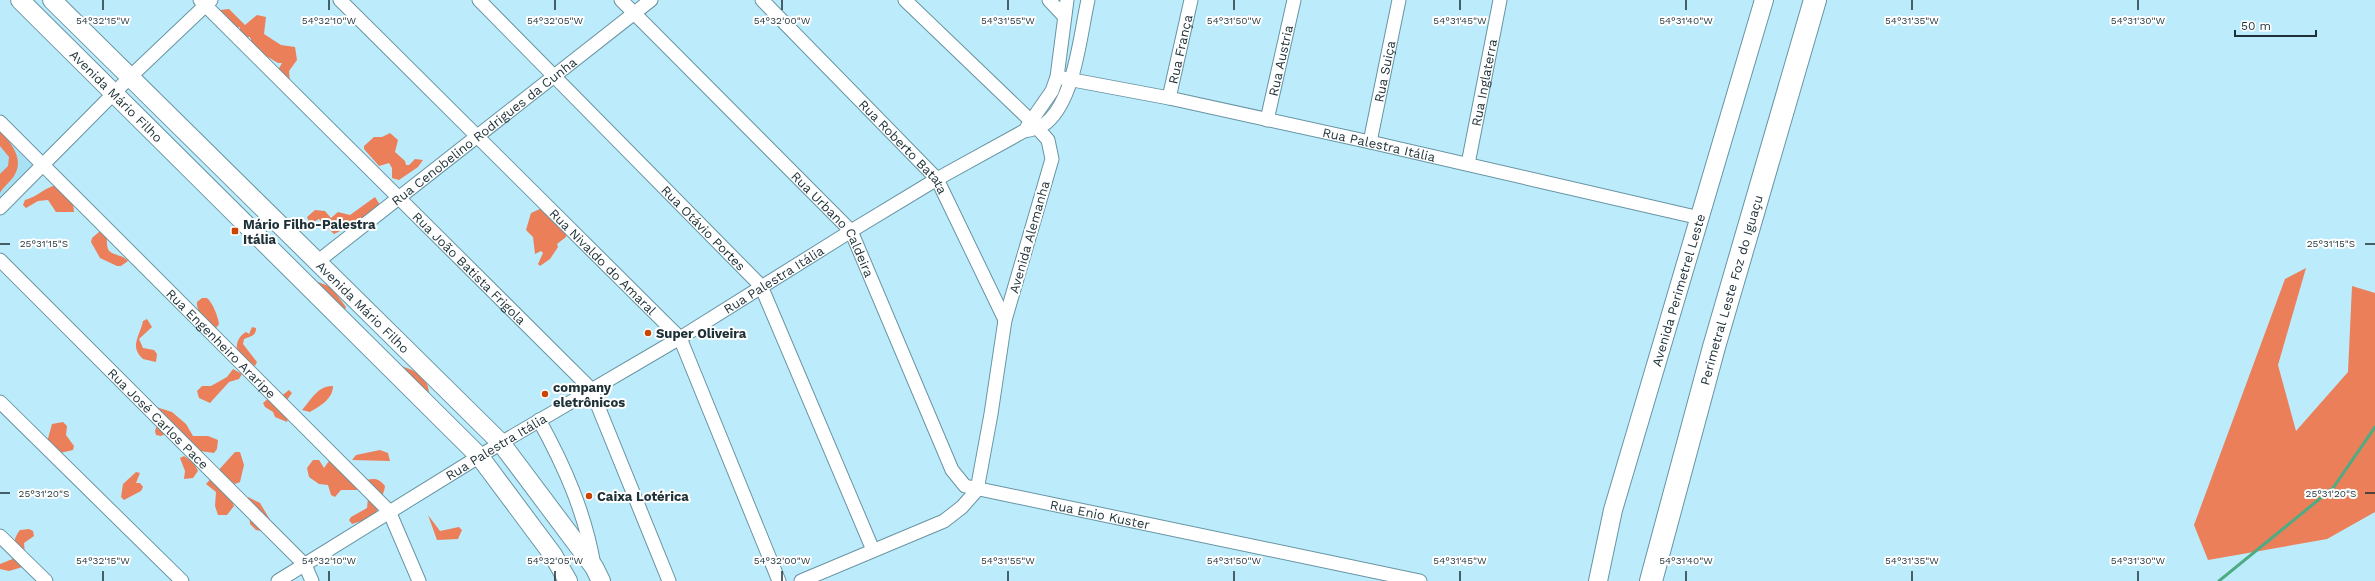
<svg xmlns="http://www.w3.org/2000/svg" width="2375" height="581" viewBox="0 0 2375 581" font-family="'Work Sans',sans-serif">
<rect width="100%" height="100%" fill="#bcecfc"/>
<polygon fill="#a9e1f4" points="0,127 36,163 0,199"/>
<g fill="#eb7f59">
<polygon points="229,9 245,25 257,15 266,17 264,34 281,45 295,47 297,60 289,71 290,82 277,72 282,63 278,63 261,53 261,50 253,46 250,37 244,37 239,34 240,27 234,29 219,12 220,10"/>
<path d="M0,131C11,143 25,159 14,176C10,182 4,186 0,193V174L8,166L9,157L0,146Z"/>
<polygon points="390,133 398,140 395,152 405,161 406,165 409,165 415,159 423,160 418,167 399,180 392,178 392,168 389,163 379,166 364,149 364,146 374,137 382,137"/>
<path d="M56,185L73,203L74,212H56L48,200L38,201L26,208L23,205L25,200C37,197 44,188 56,185Z"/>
<polygon points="375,197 380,205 365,219 334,234 319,219 310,224 307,217 315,210 325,211 331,218 338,212 350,215"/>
<polygon points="542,208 566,232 566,237 557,244 558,247 550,259 540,266 538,264 543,253 541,251 535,254 533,237 526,230 531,213"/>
<path d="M100,231L105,233C108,238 106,244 108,249C110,255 124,255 128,261L121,266H117L100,258L91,242L92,238Z"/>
<polygon points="2306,268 2278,365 2296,431 2348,372 2352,286 2375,293 2375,512 2327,539 2208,560 2194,525 2285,279"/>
<polygon points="318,282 331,287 346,307 344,312 317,286"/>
<path d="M202,298H207C213,303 218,317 219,324L216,328C207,325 196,312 197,302Z"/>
<path d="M147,319L152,327L139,339L143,348L154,350L157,354L156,362L143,359C129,346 140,336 143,321Z"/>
<path d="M252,327L256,328C256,336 251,336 244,339L243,344L257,362L255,366L237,352C236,343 238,337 246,332L249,334Z"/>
<path d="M397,365C412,369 427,375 429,392L426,394Z"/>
<polygon points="233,369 242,374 239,379 229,382 210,403 199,398 197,391 202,386 211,386 227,377"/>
<path d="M333,386C333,399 320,406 310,412L302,410C311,400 318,385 333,386Z"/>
<polygon points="289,390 292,393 286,401 276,405 277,409 288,417 287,422 275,417 273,412 265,407 263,403 270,397 280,397"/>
<polygon points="153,406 172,412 186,424 193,436 208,436 218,440 217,449 214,453 200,451 165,434 161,436 156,435 155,431 158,422"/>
<polygon points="63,422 67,426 66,435 74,446 73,450 60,453 47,442 52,424"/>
<polygon points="380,450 388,453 390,461 352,460 356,455"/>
<polygon points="235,452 240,452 244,465 240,482 235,484 227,478 223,478 234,506 227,515 218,515 215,506 216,492 206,484"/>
<polygon points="184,456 194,463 198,471 193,478 184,479 185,471 180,458"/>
<path d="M313,460H319L324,468L329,461C341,466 351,476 363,479C371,482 375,474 385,486C385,490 378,507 376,513L365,520L352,524L349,520L351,517L367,508L368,498L362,490H341L335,497L331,495L328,485L319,484L309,477L307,468Z"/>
<polygon points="136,472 140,473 136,483 140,483 143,487 141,491 124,500 121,497 123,484"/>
<polygon points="248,497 260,503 272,523 266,532 256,530 250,524"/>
<polygon points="428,515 440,531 459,527 462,530 458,539 437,540"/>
<path d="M29,529L33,531L34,536L24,543L26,566L9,571L0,569V564L15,558C14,547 12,540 20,530Z"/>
</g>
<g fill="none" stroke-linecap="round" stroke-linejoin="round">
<polyline stroke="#4dac83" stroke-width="3" points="2219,581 2333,488 2375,427"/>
<defs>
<g id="street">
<path id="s1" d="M200,0L591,389L669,581"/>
<path id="s2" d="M340,0L680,338L779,581"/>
<path id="s3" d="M479,0L761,286L873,550"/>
<path id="s4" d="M621,0L851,231L952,470L965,486L1420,581"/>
<path id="s5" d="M762,0L937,179L1005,320"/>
<polyline points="905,0 1031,121 1048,140 1052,159 1005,320 991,414 977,490"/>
<polyline points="1049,0 1064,16"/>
<path id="s6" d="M1057,77L1169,98L1370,142L1700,218"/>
<path id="s7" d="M1169,98L1191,0"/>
<path id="s8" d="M1267,120L1294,0"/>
<path id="s9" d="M0,122L389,511L419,581"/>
<polyline points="1027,127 1052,91 1057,77 1067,0"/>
<path id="s10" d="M1370,142L1399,0"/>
<path id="s11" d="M1468,164L1500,0"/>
<polyline points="0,208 130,77 211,0"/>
<path id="s12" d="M0,260L305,565L312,581"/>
<path id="s13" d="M317,262L651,0"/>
<polyline points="0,402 182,581"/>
<path d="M539,420C565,467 585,513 594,565"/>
<polyline points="0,536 46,581"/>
<path id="s14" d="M278,581L501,443L680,338L851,231L937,179L1024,131C1032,130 1039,128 1046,123C1075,99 1080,35 1088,0"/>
<polyline points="801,581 944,521 962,507 977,490"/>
</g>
<g id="secondary">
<path id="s15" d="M20,0L480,457L553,555L568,581"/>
<path id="s16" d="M52,0L501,443L594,567L601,581"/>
<path id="s17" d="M1598,581L1613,510L1764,0"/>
</g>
<g id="highway">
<path id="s18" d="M1651,581L1714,347L1815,0"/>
</g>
</defs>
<use href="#street" stroke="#6794a3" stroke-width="15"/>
<use href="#secondary" stroke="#6794a3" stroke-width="20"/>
<use href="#highway" stroke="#6794a3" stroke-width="24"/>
<use href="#street" stroke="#fff" stroke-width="13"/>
<use href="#secondary" stroke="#fff" stroke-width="18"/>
<use href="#highway" stroke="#fff" stroke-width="22"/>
</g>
<path fill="none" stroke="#1e3137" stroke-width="1.5" d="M103,0V10M329,0V10M555,0V10M782,0V10M1008,0V10M1234,0V10M1460,0V10M1686,0V10M1912,0V10M2138,0V10M0,244H10M2365,244H2375M0,493H10M2365,493H2375M103,571V581M329,571V581M555,571V581M782,571V581M1008,571V581M1234,571V581M1460,571V581M1686,571V581M1912,571V581M2138,571V581"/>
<g fill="#cb4500" stroke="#fff" stroke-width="1.5">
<rect x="231" y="227" width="8" height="8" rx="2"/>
<circle cx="648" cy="333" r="4"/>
<circle cx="545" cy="394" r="4"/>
<circle cx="589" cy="496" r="4"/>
</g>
<g text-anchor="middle" stroke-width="4" stroke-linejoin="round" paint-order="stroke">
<g font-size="13" fill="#1e3137" stroke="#fff">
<text dy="5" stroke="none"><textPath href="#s7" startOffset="50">Rua França</textPath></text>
<text dy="5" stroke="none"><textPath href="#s8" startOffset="61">Rua Austria</textPath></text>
<text dy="5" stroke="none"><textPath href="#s10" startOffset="72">Rua Suiça</textPath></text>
<text dy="5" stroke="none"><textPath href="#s11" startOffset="83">Rua Inglaterra</textPath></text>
<text dy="5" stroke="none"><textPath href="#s15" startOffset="136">Avenida Mário Filho</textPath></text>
<text dy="5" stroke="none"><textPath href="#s13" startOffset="212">Rua Cenobelino Rodrigues da Cunha</textPath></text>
<text dy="5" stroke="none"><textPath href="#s6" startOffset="329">Rua Palestra Itália</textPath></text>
<text dy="5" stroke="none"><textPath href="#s5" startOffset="204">Rua Roberto Batata</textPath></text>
<text dy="5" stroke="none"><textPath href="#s4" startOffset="310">Rua Urbano Caldeira</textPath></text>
<text dy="5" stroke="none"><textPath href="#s3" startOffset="320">Rua Otávio Portes</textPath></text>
<text transform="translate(1029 237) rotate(-74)" y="5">Avenida Alemanha</text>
<text dy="5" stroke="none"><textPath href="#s2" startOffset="371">Rua Nivaldo do Amaral</textPath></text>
<text dy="5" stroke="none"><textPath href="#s1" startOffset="380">Rua João Batista Frigola</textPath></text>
<text dy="5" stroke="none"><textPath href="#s14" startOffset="580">Rua Palestra Itália</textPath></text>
<text dy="5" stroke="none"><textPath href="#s17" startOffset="302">Avenida Perimetrel Leste</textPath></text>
<text dy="5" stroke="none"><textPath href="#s18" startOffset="302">Perimetral Leste Foz do Iguaçu</textPath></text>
<text dy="5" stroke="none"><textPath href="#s16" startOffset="437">Avenida Mário Filho</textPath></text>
<text dy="5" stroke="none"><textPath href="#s9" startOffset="313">Rua Engenheiro Araripe</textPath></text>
<text dy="5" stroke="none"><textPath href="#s12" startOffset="224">Rua José Carlos Pace</textPath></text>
<text dy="5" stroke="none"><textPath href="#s14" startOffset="256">Rua Palestra Itália</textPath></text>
<text dy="5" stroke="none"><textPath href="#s4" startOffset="744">Rua Enio Kuster</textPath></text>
</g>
<g font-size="13" font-weight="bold" fill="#1e3137" stroke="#fff" text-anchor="start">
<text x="243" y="229">Mário Filho-Palestra<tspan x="243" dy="15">Itália</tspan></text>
<text x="656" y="338">Super Oliveira</text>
<text x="553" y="392">company<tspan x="553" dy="15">eletrônicos</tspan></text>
<text x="597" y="501">Caixa Lotérica</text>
</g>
</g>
<g font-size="10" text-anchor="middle" fill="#1e3137" stroke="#fff" stroke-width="4" stroke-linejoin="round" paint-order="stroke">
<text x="103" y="24">54°32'15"W</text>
<text x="329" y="24">54°32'10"W</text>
<text x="555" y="24">54°32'05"W</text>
<text x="782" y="24">54°32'00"W</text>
<text x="1008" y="24">54°31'55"W</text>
<text x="1234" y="24">54°31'50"W</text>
<text x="1460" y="24">54°31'45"W</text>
<text x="1686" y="24">54°31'40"W</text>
<text x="1912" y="24">54°31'35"W</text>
<text x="2138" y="24">54°31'30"W</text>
<text x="44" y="247">25°31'15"S</text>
<text x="2331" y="247">25°31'15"S</text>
<text x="44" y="497">25°31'20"S</text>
<text x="2331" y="497">25°31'20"S</text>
<text x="103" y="564">54°32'15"W</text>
<text x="329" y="564">54°32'10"W</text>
<text x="555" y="564">54°32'05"W</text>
<text x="782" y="564">54°32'00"W</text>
<text x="1008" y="564">54°31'55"W</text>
<text x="1234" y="564">54°31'50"W</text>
<text x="1460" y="564">54°31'45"W</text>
<text x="1686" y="564">54°31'40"W</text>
<text x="1912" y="564">54°31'35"W</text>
<text x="2138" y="564">54°31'30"W</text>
</g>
<path d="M2235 30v6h81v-6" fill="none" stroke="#1e3137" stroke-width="2"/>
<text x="2241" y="30" font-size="12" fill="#1e3137" stroke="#ffffff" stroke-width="3" paint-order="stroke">50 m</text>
</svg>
